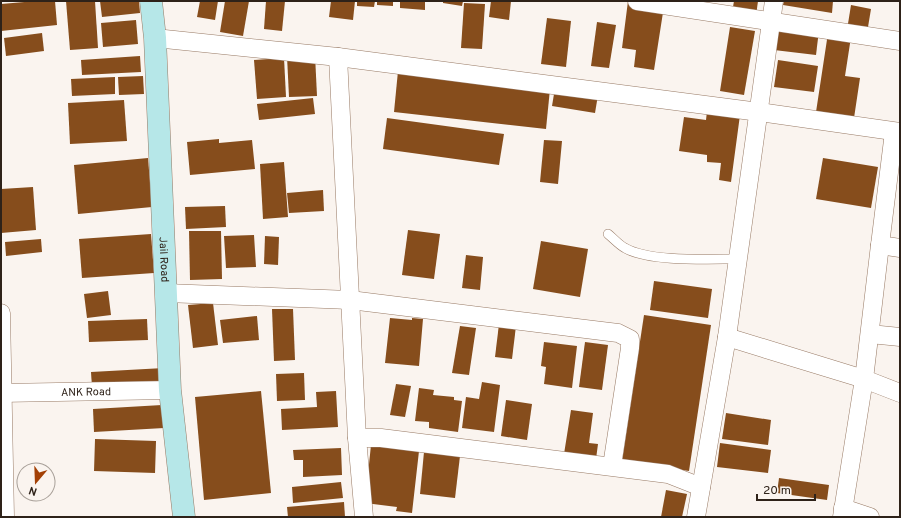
<svg xmlns="http://www.w3.org/2000/svg" width="901" height="518" viewBox="0 0 901 518" font-family="Overpass,sans-serif">
<rect width="100%" height="100%" fill="#faf4ef"/>
<g fill="#864d1c">
<polygon points="36,1 55,1 57,25 1,31 1,4"/>
<polygon points="66,1 95,1 98,48 70,50"/>
<polygon points="100,1 139,1 140,13 102,17"/>
<polygon points="200,1 218,1 215,20 197,17"/>
<polygon points="225,1 249,1 243,36 220,32"/>
<polygon points="266,1 285,1 282,31 264,29"/>
<polygon points="331,1 355,1 353,20 329,17"/>
<polygon points="357,1 375,1 374,7 357,6"/>
<polygon points="377,1 393,1 393,6 377,5"/>
<polygon points="400,1 425,1 425,10 400,8"/>
<polygon points="443,1 463,1 462,6 443,3"/>
<polygon points="491,1 511,1 509,20 489,17"/>
<polygon points="628,1 664,6 654,70 634,67 636,50 622,48"/>
<polygon points="734,1 758,1 756,16 732,13"/>
<polygon points="784,1 833,1 832,13 783,5"/>
<polygon points="464,3 485,4 482,49 461,48"/>
<polygon points="851,5 871,9 867,33 847,30"/>
<polygon points="547,18 571,21 566,67 541,64"/>
<polygon points="136,20 138,44 103,47 101,23"/>
<polygon points="597,22 616,25 609,68 591,66"/>
<polygon points="777,25 819,30 816,55 774,50"/>
<polygon points="730,27 755,31 744,95 720,91"/>
<polygon points="42,33 44,51 6,56 4,38"/>
<polygon points="828,33 851,37 845,76 860,78 854,118 816,112"/>
<polygon points="315,55 317,96 289,97 287,56"/>
<polygon points="140,56 141,72 82,75 81,60"/>
<polygon points="284,58 286,97 257,99 254,60"/>
<polygon points="778,60 818,66 814,92 774,87"/>
<polygon points="398,71 550,89 546,129 394,112"/>
<polygon points="143,76 144,94 119,95 118,77"/>
<polygon points="115,77 115,94 72,96 71,79"/>
<polygon points="555,88 598,95 595,113 552,106"/>
<polygon points="313,98 315,114 259,120 257,104"/>
<polygon points="124,100 127,141 70,144 68,103"/>
<polygon points="707,111 740,115 731,182 719,180 721,163 707,162 707,155 679,151 684,117 706,120"/>
<polygon points="387,118 504,134 499,165 383,149"/>
<polygon points="219,139 219,143 252,140 255,169 190,175 187,142"/>
<polygon points="544,140 562,141 558,184 540,182"/>
<polygon points="148,158 152,207 78,214 74,165"/>
<polygon points="823,158 878,167 871,208 816,199"/>
<polygon points="284,162 288,217 263,219 260,164"/>
<polygon points="33,187 36,230 1,233 1,189"/>
<polygon points="323,190 324,211 289,213 287,193"/>
<polygon points="225,206 226,227 186,229 185,207"/>
<polygon points="408,230 440,234 434,279 402,275"/>
<polygon points="189,231 221,231 222,279 190,280"/>
<polygon points="151,234 154,273 82,278 79,239"/>
<polygon points="254,235 256,267 226,268 224,236"/>
<polygon points="265,236 279,237 278,265 264,264"/>
<polygon points="41,239 42,252 6,256 5,242"/>
<polygon points="541,241 588,249 580,297 533,289"/>
<polygon points="466,255 483,257 480,290 462,288"/>
<polygon points="654,281 712,289 708,318 650,310"/>
<polygon points="108,291 111,315 87,318 84,294"/>
<polygon points="213,303 218,345 193,348 188,305"/>
<polygon points="272,309 293,309 295,360 274,361"/>
<polygon points="644,315 711,325 689,471 622,461"/>
<polygon points="257,316 259,340 223,343 220,320"/>
<polygon points="390,318 412,320 412,318 423,319 419,366 385,363"/>
<polygon points="147,319 148,340 89,342 88,321"/>
<polygon points="499,324 516,326 512,359 495,357"/>
<polygon points="460,326 476,328 469,375 452,373"/>
<polygon points="544,342 577,346 572,388 544,384 546,367 541,366"/>
<polygon points="585,342 608,345 602,390 579,387"/>
<polygon points="164,368 164,383 92,387 91,372"/>
<polygon points="304,373 305,400 277,401 276,374"/>
<polygon points="482,382 500,385 494,432 462,428 466,397 479,399"/>
<polygon points="396,384 411,386 405,417 390,415"/>
<polygon points="419,388 434,390 433,395 454,397 454,400 462,401 458,432 429,428 429,422 415,421"/>
<polygon points="261,391 271,493 204,500 195,397"/>
<polygon points="336,391 338,427 282,430 281,409 317,407 316,392"/>
<polygon points="506,400 532,404 527,440 501,436"/>
<polygon points="162,405 164,428 94,432 93,409"/>
<polygon points="571,410 593,413 589,443 598,444 596,459 564,454"/>
<polygon points="726,413 771,420 768,445 722,439"/>
<polygon points="95,439 156,441 155,473 94,471"/>
<polygon points="720,443 771,450 768,473 717,467"/>
<polygon points="371,445 419,451 412,513 396,511 397,507 365,503"/>
<polygon points="341,448 342,475 303,477 303,460 294,460 293,450"/>
<polygon points="424,452 460,456 455,498 420,494"/>
<polygon points="779,478 829,485 827,500 777,493"/>
<polygon points="341,482 343,498 293,503 292,487"/>
<polygon points="666,490 687,494 682,517 661,517"/>
<polygon points="344,502 345,517 288,517 287,507"/>
</g>
<g fill="none" stroke-linecap="round" stroke-linejoin="round">
<defs>
<path id="service" d="M608,234C613,238 619,245 625,248C649,262 708,259 737,259"/>
<g id="minor">
<polyline points="637,1 900,41"/>
<polyline points="155,38 338,57 759,112 900,132"/>
<polyline points="338,57 357,438 364,517"/>
<polyline points="894,132 880,245 900,248"/>
<polyline points="166,293 350,300 618,333 630,339 630,348 612,466"/>
<polyline points="1,313 5,517"/>
<polyline points="870,334 900,337"/>
<polyline points="727,337 864,379 900,393"/>
<path id="s1" d="M1,393L170,390"/>
<polyline points="357,438 381,438 668,474 701,487"/>
<polyline points="843,508 870,517"/>
<polyline points="696,517 727,337 774,1"/>
<polyline points="842,517 864,379 880,245"/>
</g>
<g id="secondary">
<path id="s2" d="M151,1L155,38L170,390L184,517"/>
</g>
</defs>
<use href="#service" stroke="#987a65" stroke-width="10"/>
<use href="#minor" stroke="#987a65" stroke-width="19"/>
<use href="#secondary" stroke="#987a65" stroke-width="23"/>
<use href="#service" stroke="#fff" stroke-width="9"/>
<use href="#minor" stroke="#fff" stroke-width="18"/>
<use href="#secondary" stroke="#b6e7e8" stroke-width="22"/>
</g>
<g text-anchor="middle" stroke-width="4" stroke-linejoin="round" paint-order="stroke">
<g font-size="11" fill="#2e2219" stroke="#faf4ef">
<text dy="4" stroke="none"><textPath href="#s2" startOffset="259">Jail Road</textPath></text>
<text dy="4" stroke="none"><textPath href="#s1" startOffset="85">ANK Road</textPath></text>
</g>
</g>
<rect width="901" height="518" fill="none" stroke="#2e2219" stroke-width="4"/>
<g transform="translate(36 482) rotate(199)"><circle r="19" fill="#faf4ef" stroke="#a8a099"/>
<path d="M0-3L7 15L0 10L-7 15Z" fill="#a34005"/>
<text y="-6" font-size="11" font-weight="bold" text-anchor="middle" fill="#2e2219">N</text>
</g>
<path d="M757 494v6h58v-6" fill="none" stroke="#2e2219" stroke-width="2"/>
<text x="763" y="494" font-size="12" fill="#2e2219" stroke="#faf4ef" stroke-width="3" paint-order="stroke">20 m</text>
</svg>
